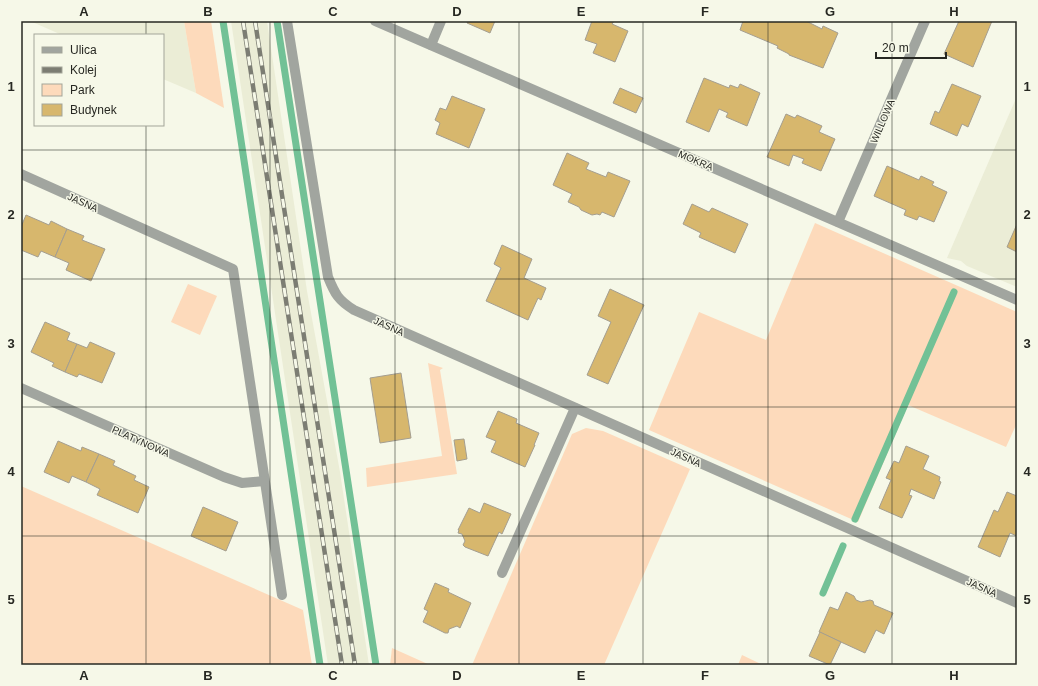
<svg xmlns="http://www.w3.org/2000/svg" width="1038" height="686" viewBox="0 0 1038 686" font-family="Helvetica,sans-serif">
<rect width="100%" height="100%" fill="#f6f8e8"/>
<g fill="#ebedd6">
<polygon points="30,21 184,21 196,93 163,79 163,35 62,35"/>
<polygon points="231,21 267,21 307,291 340,472 369,665 328,665"/>
<polygon points="1017,96 1017,287 967,266 961,261 947,258"/>
</g>
<g fill="#fddabb">
<polygon points="184,21 211,21 224,108 196,93"/>
<polygon points="815,223 1017,312 1017,423 1006,447 908,405 858,522 649,430 699,312 766,340"/>
<polygon points="188,284 217,296 200,335 171,322"/>
<polygon points="428,363 443,368 440,370 457,474 367,487 366,468 442,456"/>
<polygon points="586,428 603,431 690,469 604,665 472,665 572,434"/>
<polygon points="21,486 303,610 312,665 21,665"/>
<polygon points="392,648 430,665 390,665"/>
<polygon points="742,655 763,665 738,665"/>
</g>
<g fill="none" stroke-linecap="round" stroke-linejoin="round">
<g stroke="#72c196" stroke-width="7">
<polyline points="223,21 320,665"/>
<polyline points="277,21 376,665"/>
<polyline points="855,519 954,292"/>
<polyline points="823,593 843,546"/>
</g>
</g>
<g fill="#d7b76d" stroke="#a49e90">
<polygon points="468,21 495,21 490,33 467,23"/>
<polygon points="592,21 614,21 612,24 628,31 615,62 593,53 597,44 585,40"/>
<polygon points="743,21 806,21 822,29 823,26 838,33 823,68 789,55 789,54 777,48 778,46 740,30"/>
<polygon points="959,21 992,21 973,67 944,54"/>
<polygon points="704,78 729,88 730,85 738,88 740,84 760,93 747,126 726,117 728,113 719,109 709,132 686,122"/>
<polygon points="952,84 981,96 968,127 962,124 957,136 930,124 935,111 939,113"/>
<polygon points="620,88 643,98 636,113 613,103"/>
<polygon points="452,96 485,109 469,148 436,134 440,123 435,120 440,108 446,110"/>
<polygon points="786,114 795,118 797,115 822,126 819,132 835,139 821,171 802,163 804,159 793,155 789,166 767,157"/>
<polygon points="567,153 589,163 586,169 606,177 608,172 630,181 614,217 602,212 600,215 597,214 592,215 581,210 579,207 568,202 572,194 553,185"/>
<polygon points="887,166 919,180 921,176 934,182 932,185 947,192 934,222 919,216 917,220 904,215 906,210 874,196"/>
<polygon points="692,204 709,212 712,208 748,224 735,253 699,237 701,233 683,224"/>
<polygon points="26,215 49,225 51,221 67,229 55,257 41,251 38,257 21,250 21,227"/>
<polygon points="1017,224 1017,252 1007,247"/>
<polygon points="67,229 84,236 82,240 105,249 91,281 66,270 69,263 55,257"/>
<polygon points="502,245 532,259 524,278 546,288 541,300 538,298 528,320 486,301 501,268 494,264"/>
<polygon points="610,289 644,305 608,384 587,375 611,322 598,316"/>
<polygon points="45,322 70,333 67,340 77,344 65,372 52,366 54,363 31,352"/>
<polygon points="90,342 115,353 102,383 79,374 77,377 65,372 77,344 87,348"/>
<polygon points="401,373 411,438 380,443 370,378"/>
<polygon points="498,411 517,419 516,423 539,433 534,445 535,445 525,467 491,452 496,441 486,437"/>
<polygon points="464,439 467,459 457,461 454,440"/>
<polygon points="58,441 81,451 82,447 99,454 86,482 72,476 69,483 44,472"/>
<polygon points="906,446 929,456 923,469 940,477 939,481 941,482 934,499 911,489 909,495 912,496 902,518 879,508 891,480 886,478 894,461 899,463"/>
<polygon points="99,454 115,461 113,465 136,476 134,480 149,487 138,513 97,495 100,489 86,482"/>
<polygon points="1007,492 1017,496 1017,536 1010,533 1000,557 978,547 994,510 998,512"/>
<polygon points="484,503 511,514 502,534 499,532 488,556 465,547 463,545 465,541 462,534 458,533 459,530 458,530 469,508 480,513"/>
<polygon points="203,507 238,522 226,551 191,536"/>
<polygon points="435,583 449,589 448,592 471,603 460,628 457,626 449,629 448,633 445,633 423,622 428,611 424,609"/>
<polygon points="846,592 854,596 856,600 861,602 870,600 873,601 874,605 893,613 884,634 876,630 865,653 819,632 830,607 838,610"/>
<polygon points="820,632 841,642 830,665 809,656"/>
</g>
<g fill="none" stroke-linecap="round" stroke-linejoin="round">
<g stroke="#a1a59f" stroke-width="10">
<path d="M287,21L328,277C335,294 338,300 354,310L1017,603"/>
<polyline points="375,21 1017,300"/>
<polyline points="431,45 441,21"/>
<polyline points="21,174 233,269 282,595"/>
<polyline points="838,222 925,21"/>
<polyline points="21,388 224,477 242,483 264,481"/>
<polyline points="502,573 575,408"/>
</g>
<defs>
<g id="rail">
<polyline points="243,21 342,665"/>
<polyline points="255,21 355,665"/>
</g>
</defs>
<use href="#rail" stroke="#7c7d73" stroke-width="4.5"/>
<use href="#rail" stroke="#f6f8e8" stroke-width="3" stroke-dasharray="9" stroke-linecap="butt"/>
</g>
<path fill="none" stroke="#272822" stroke-width="1" stroke-opacity="0.55" d="M146,21V35M270,21V665M395,21V665M519,21V665M643,21V665M768,21V665M892,21V665M146,125V665M21,150H1017M21,279H1017M21,407H1017M21,536H1017"/>
<g text-anchor="middle" stroke-width="3" stroke-linejoin="round" paint-order="stroke">
<g font-size="10" fill="#272822" stroke="#f6f8e8">
<text transform="translate(882 121) rotate(-67)" y="4">WILLOWA</text>
<text transform="translate(696 160) rotate(23)" y="4">MOKRA</text>
<text transform="translate(83 202) rotate(24)" y="4">JASNA</text>
<text transform="translate(389 326) rotate(24)" y="4">JASNA</text>
<text transform="translate(141 441) rotate(24)" y="4">PLATYNOWA</text>
<text transform="translate(686 457) rotate(24)" y="4">JASNA</text>
<text transform="translate(982 587) rotate(24)" y="4">JASNA</text>
</g>
</g>
<rect width="1038" height="686" fill="none" stroke="#f6f8e8" stroke-width="44"/>
<rect x="34" y="34" width="130" height="92" fill="#f6f8e8" stroke="#a3a599"/>
<rect x="42" y="47" width="20" height="6" fill="#a1a59f" stroke="#a3a599"/>
<text x="70" y="54" font-size="12" fill="#272822">Ulica</text>
<rect x="42" y="67" width="20" height="6" fill="#7c7d73" stroke="#a3a599"/>
<text x="70" y="74" font-size="12" fill="#272822">Kolej</text>
<rect x="42" y="84" width="20" height="12" fill="#fddabb" stroke="#a3a599"/>
<text x="70" y="94" font-size="12" fill="#272822">Park</text>
<rect x="42" y="104" width="20" height="12" fill="#d7b76d" stroke="#a3a599"/>
<text x="70" y="114" font-size="12" fill="#272822">Budynek</text>
<path d="M876 52v6h70v-6" fill="none" stroke="#272822" stroke-width="2"/>
<text x="882" y="52" font-size="12" fill="#272822" stroke="#f6f8e8" stroke-width="3" paint-order="stroke">20 m</text>
<rect x="22" y="22" width="994" height="642" fill="none" stroke="#272822" stroke-width="1.5"/>
<g font-size="13" text-anchor="middle" font-weight="bold" fill="#272822">
<text x="84" y="16">A</text>
<text x="208" y="16">B</text>
<text x="333" y="16">C</text>
<text x="457" y="16">D</text>
<text x="581" y="16">E</text>
<text x="705" y="16">F</text>
<text x="830" y="16">G</text>
<text x="954" y="16">H</text>
<text x="11" y="91">1</text>
<text x="1027" y="91">1</text>
<text x="11" y="219">2</text>
<text x="1027" y="219">2</text>
<text x="11" y="348">3</text>
<text x="1027" y="348">3</text>
<text x="11" y="476">4</text>
<text x="1027" y="476">4</text>
<text x="11" y="604">5</text>
<text x="1027" y="604">5</text>
<text x="84" y="680">A</text>
<text x="208" y="680">B</text>
<text x="333" y="680">C</text>
<text x="457" y="680">D</text>
<text x="581" y="680">E</text>
<text x="705" y="680">F</text>
<text x="830" y="680">G</text>
<text x="954" y="680">H</text>
</g>
</svg>
